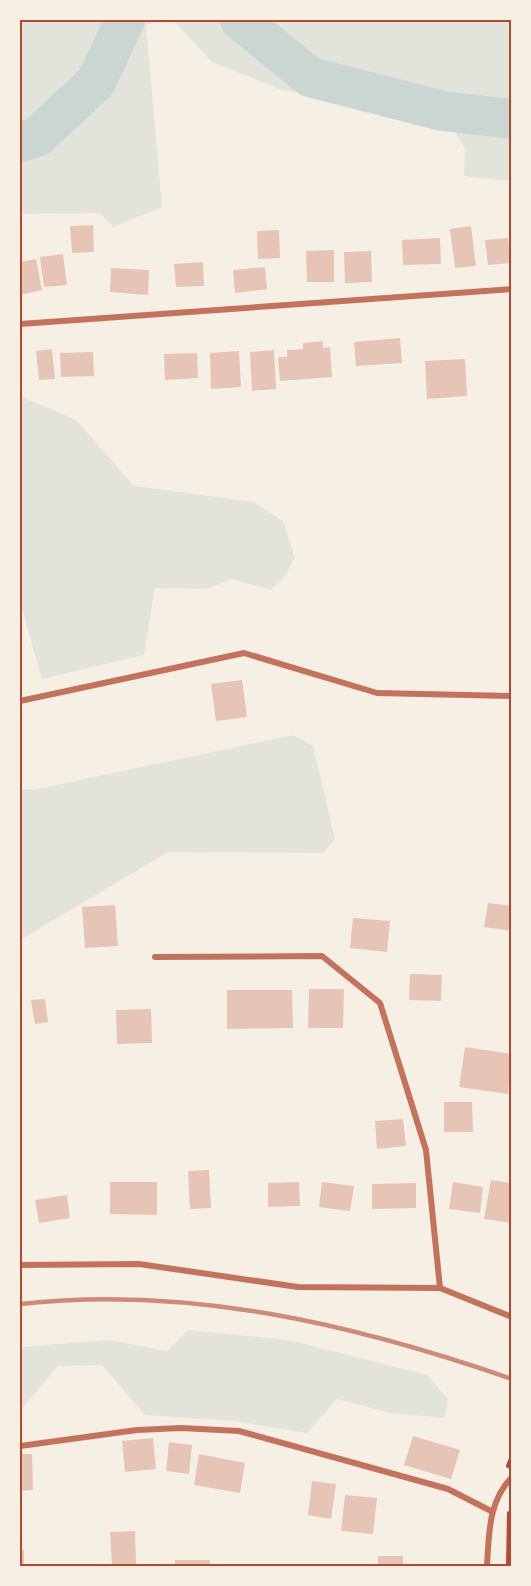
<svg xmlns="http://www.w3.org/2000/svg" width="531" height="1586" viewBox="0 0 531 1586" font-family="Inter,sans-serif">
<rect width="100%" height="100%" fill="#f6efe4"/>
<g fill="#e2e4dc">
<polygon points="20,20 167,20 146,25 162,207 113,227 99,213 20,214"/>
<polygon points="173,20 511,20 511,181 464,176 465,149 447,118 371,101 282,90 212,62"/>
<polygon points="20,396 76,420 134,486 254,502 283,521 295,558 283,579 270,590 232,579 206,589 155,588 144,655 42,679 23,612 20,613"/>
<polygon points="293,735 313,746 335,839 323,853 168,852 20,940 20,789 33,790"/>
<polygon points="188,1330 289,1340 427,1375 448,1399 445,1418 391,1413 337,1399 307,1433 235,1421 145,1415 102,1365 58,1366 20,1411 20,1347 109,1340 167,1351"/>
</g>
<g fill="none" stroke-linecap="round" stroke-linejoin="round">
<g stroke="#c9d6d2" stroke-width="40">
<polyline points="240,20 310,77 443,111 512,119"/>
<polyline points="20,142 37,137 96,82 125,20"/>
</g>
</g>
<g fill="#e6c5b7">
<polygon points="93,225 94,252 72,253 70,226"/>
<polygon points="471,226 476,266 455,268 450,229"/>
<polygon points="279,230 280,258 258,259 257,231"/>
<polygon points="440,238 441,264 403,265 402,240"/>
<polygon points="508,238 511,263 488,265 485,240"/>
<polygon points="334,250 334,282 307,282 306,251"/>
<polygon points="371,251 372,282 345,283 344,252"/>
<polygon points="63,254 67,285 44,287 40,257"/>
<polygon points="36,259 42,290 20,295 20,262"/>
<polygon points="203,262 204,286 176,287 174,264"/>
<polygon points="265,267 267,289 235,293 233,270"/>
<polygon points="111,268 149,270 148,295 110,292"/>
<polygon points="400,338 402,363 356,366 354,342"/>
<polygon points="323,341 323,348 330,347 332,377 280,381 278,357 287,357 287,350 303,349 303,343"/>
<polygon points="52,349 55,379 39,380 36,351"/>
<polygon points="274,350 276,389 252,391 250,352"/>
<polygon points="239,351 241,387 211,389 210,353"/>
<polygon points="93,352 94,376 61,377 60,353"/>
<polygon points="197,353 198,378 165,380 164,354"/>
<polygon points="465,359 467,396 427,399 425,361"/>
<polygon points="242,680 247,717 216,721 211,684"/>
<polygon points="488,903 512,906 512,931 484,927"/>
<polygon points="115,905 118,946 85,948 82,907"/>
<polygon points="353,918 390,921 387,952 350,948"/>
<polygon points="410,974 442,975 441,1001 409,1000"/>
<polygon points="309,989 344,989 343,1028 308,1028"/>
<polygon points="227,990 292,990 293,1028 227,1029"/>
<polygon points="45,999 48,1022 35,1024 31,1000"/>
<polygon points="151,1009 152,1043 117,1044 116,1010"/>
<polygon points="465,1047 512,1054 508,1094 459,1087"/>
<polygon points="444,1102 472,1102 473,1132 444,1132"/>
<polygon points="403,1119 406,1146 377,1149 375,1121"/>
<polygon points="209,1170 211,1208 190,1209 188,1171"/>
<polygon points="491,1180 512,1183 512,1223 484,1219"/>
<polygon points="110,1182 157,1182 157,1215 110,1214"/>
<polygon points="299,1182 300,1206 268,1207 268,1183"/>
<polygon points="322,1182 354,1186 350,1211 319,1207"/>
<polygon points="453,1182 483,1187 480,1213 449,1209"/>
<polygon points="416,1183 416,1208 372,1209 372,1184"/>
<rect x="20" y="1184" width="2" height="22"/>
<polygon points="67,1195 70,1218 39,1223 35,1200"/>
<polygon points="413,1436 460,1450 451,1479 404,1465"/>
<polygon points="153,1438 156,1469 125,1472 122,1441"/>
<polygon points="169,1442 192,1445 189,1474 166,1471"/>
<polygon points="20,1454 32,1454 33,1490 20,1491"/>
<polygon points="199,1454 245,1463 240,1493 194,1485"/>
<polygon points="312,1481 336,1484 331,1519 308,1515"/>
<polygon points="345,1495 377,1498 373,1534 341,1531"/>
<polygon points="135,1531 136,1564 112,1565 110,1532"/>
<polygon points="24,1550 24,1566 20,1566 20,1551"/>
<rect x="378" y="1556" width="25" height="10"/>
<rect x="175" y="1560" width="35" height="6"/>
</g>
<g fill="none" stroke-linecap="round" stroke-linejoin="round">
<g stroke="#b5482f" stroke-width="4">
<polyline points="508,1466 512,1456"/>
<polyline points="508,1566 509,1513"/>
</g>
<g stroke="#c5725c" stroke-width="6">
<polyline points="20,324 512,289"/>
<polyline points="20,701 244,653 377,693 512,696"/>
<polyline points="155,957 322,956 380,1003 426,1150 440,1288"/>
<polyline points="20,1265 139,1264 298,1287 440,1288 512,1317"/>
<polyline points="20,1446 137,1430 181,1428 239,1431 448,1489 491,1511"/>
<path d="M487,1566C489,1535 488,1501 512,1477"/>
</g>
<path stroke="#cf8b77" stroke-width="4.5" d="M20,1304C187,1285 354,1324 512,1379"/>
</g>
<rect width="531" height="1586" fill="none" stroke="#f6efe4" stroke-width="42"/>
<rect x="21" y="21" width="489" height="1544" fill="none" stroke="#b5482f" stroke-width="2"/>
</svg>
